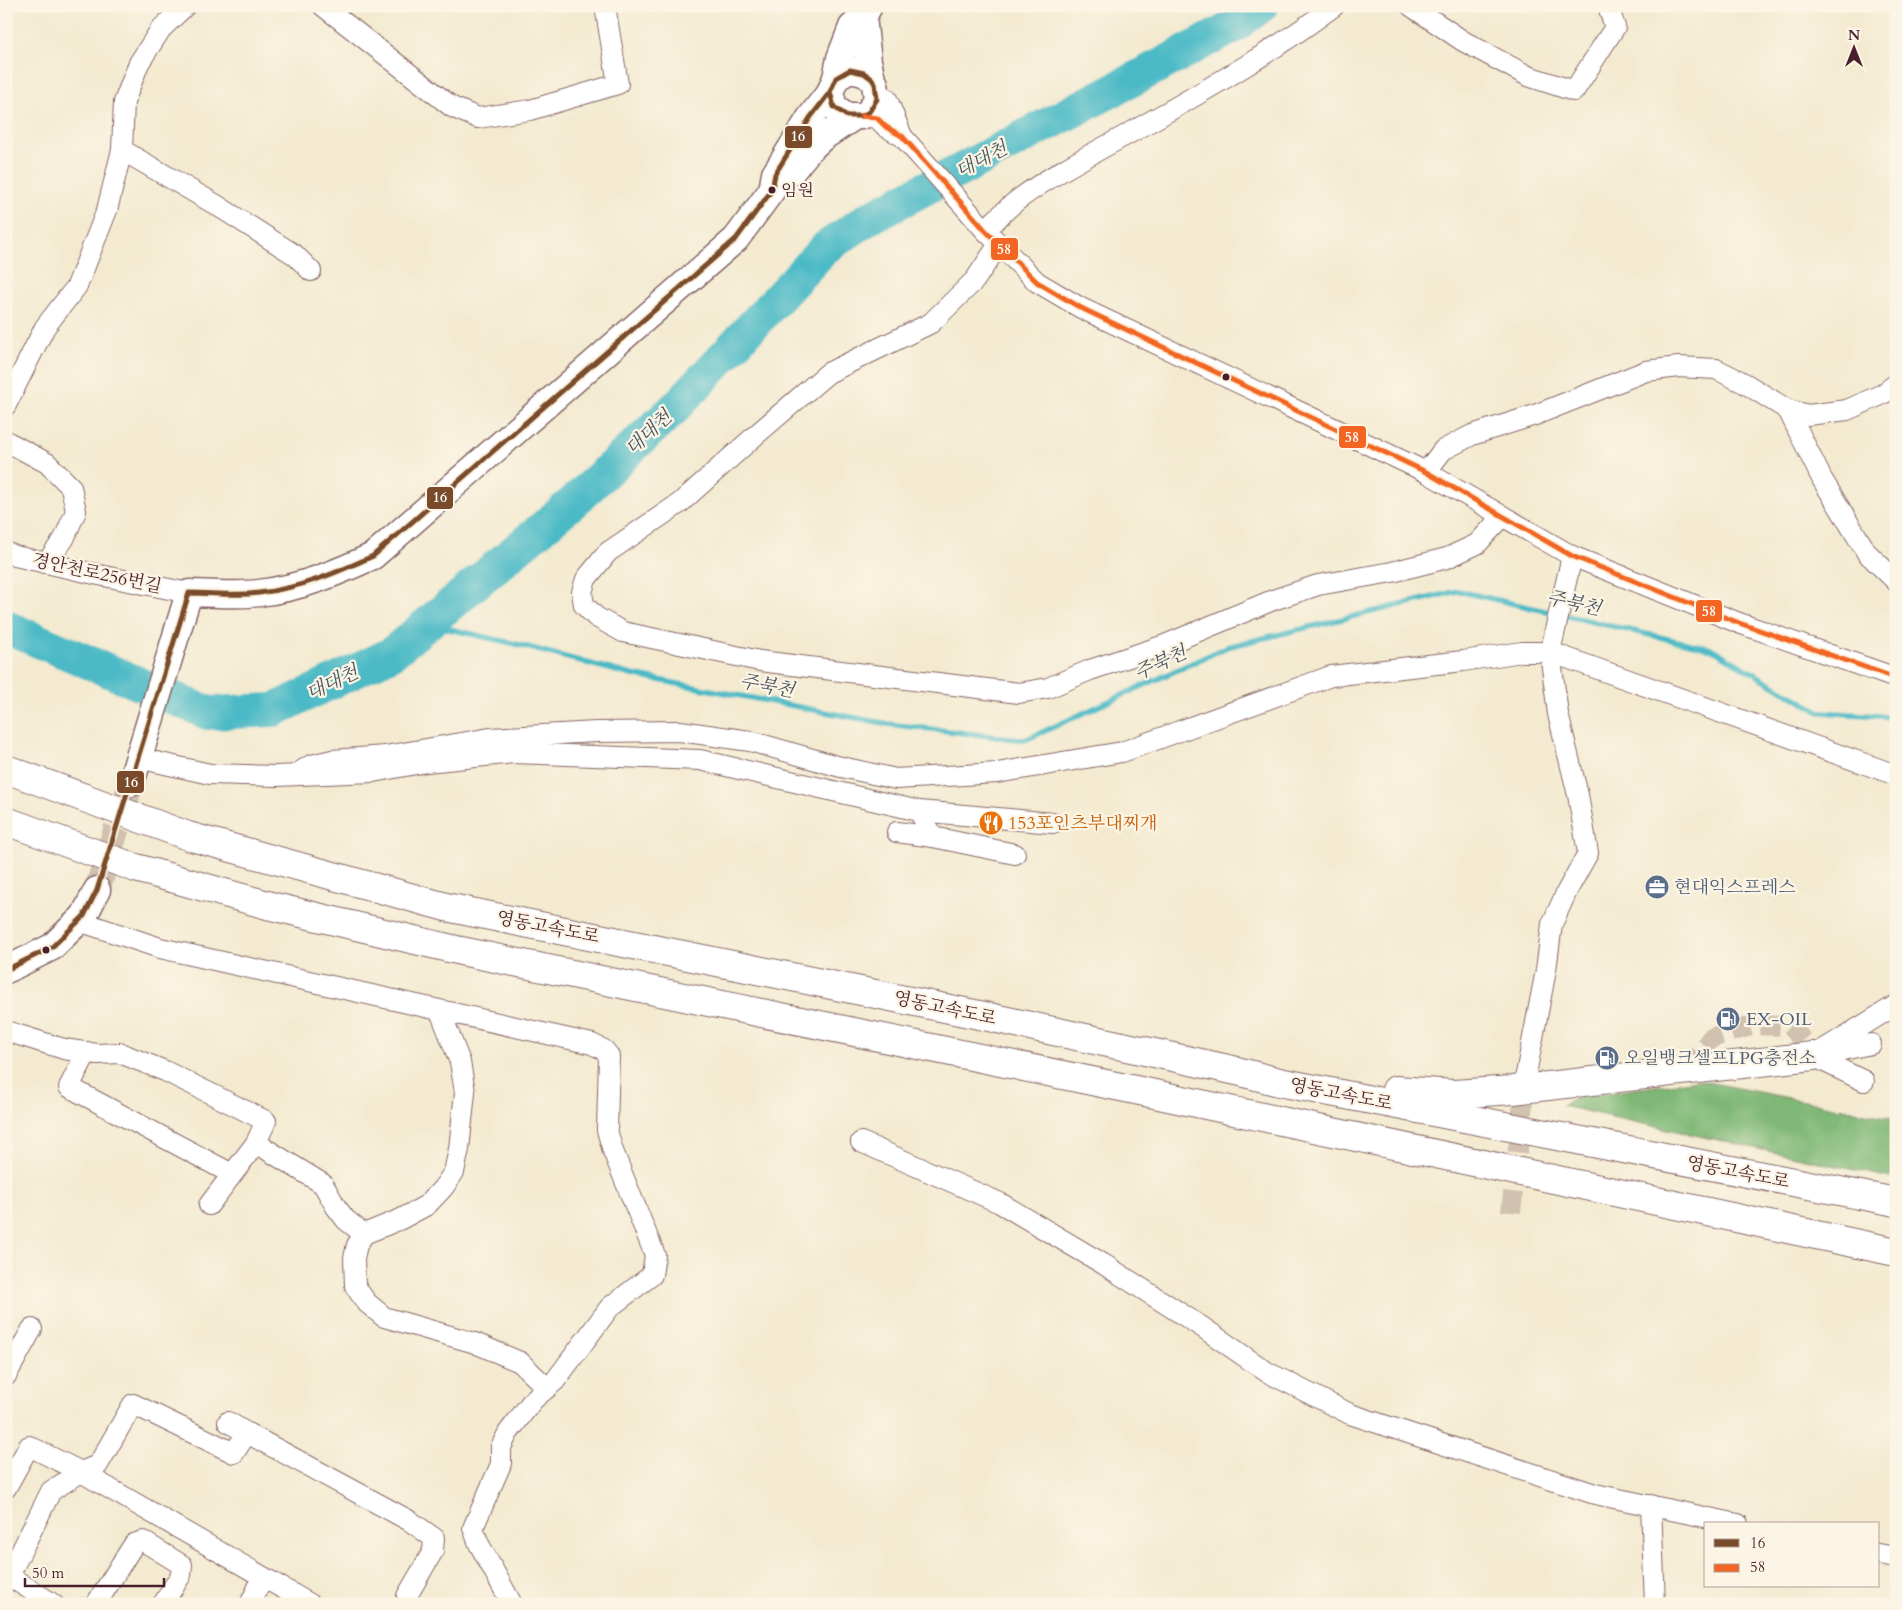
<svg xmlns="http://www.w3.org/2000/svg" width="1902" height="1610" viewBox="0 0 1902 1610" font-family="Cardo,'Noto Serif KR',serif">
<rect width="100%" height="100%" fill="#fcf5e5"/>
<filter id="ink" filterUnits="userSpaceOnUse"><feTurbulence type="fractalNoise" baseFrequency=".02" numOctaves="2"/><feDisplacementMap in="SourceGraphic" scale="10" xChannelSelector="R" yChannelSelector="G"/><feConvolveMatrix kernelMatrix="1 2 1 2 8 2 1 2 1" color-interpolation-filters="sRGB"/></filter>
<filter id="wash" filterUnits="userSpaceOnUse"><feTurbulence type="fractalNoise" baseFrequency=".0096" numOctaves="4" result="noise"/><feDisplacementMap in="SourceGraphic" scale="20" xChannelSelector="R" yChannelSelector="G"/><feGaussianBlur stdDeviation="1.12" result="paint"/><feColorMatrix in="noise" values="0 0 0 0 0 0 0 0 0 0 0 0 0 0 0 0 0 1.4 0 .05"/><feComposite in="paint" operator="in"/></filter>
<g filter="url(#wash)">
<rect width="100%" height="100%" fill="#f3ead0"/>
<polygon fill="#7fb876" stroke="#646c50" points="1697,1080 1896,1119 1896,1179 1562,1106 1574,1098"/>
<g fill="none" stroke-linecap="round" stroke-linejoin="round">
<polyline stroke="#4cbac6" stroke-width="5.5" points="427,624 516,644 632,675 888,724 1025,740 1227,647 1458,591 1712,649 1820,712 1881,716 1896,720"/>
<polyline stroke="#4cbac6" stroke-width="34" points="6,627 208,713 274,710 391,654 572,503 676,407 825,248 869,218 1235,26 1261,6"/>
</g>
</g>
<g filter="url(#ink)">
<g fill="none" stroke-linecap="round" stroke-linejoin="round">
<g stroke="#d1c1af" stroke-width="20" stroke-dasharray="20 10" stroke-linecap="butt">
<polyline points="1688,1070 1711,1038 1754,1025 1792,1026 1813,1056"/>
<polyline points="1511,1212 1526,1076"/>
</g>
<polyline stroke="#d1c1af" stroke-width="26" stroke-dasharray="26 13" stroke-linecap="butt" points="97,890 131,783"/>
<defs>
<g id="minor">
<polyline points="323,6 452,107 478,118 530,110 618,84 605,6"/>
<polyline points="1411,6 1463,41 1528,76 1574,91 1615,27 1608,6"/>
<polyline points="877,91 887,99 902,136"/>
<polyline points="862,116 877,118 886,127 902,136 985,230 1037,282 1081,308 1426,472 1572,556 1739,623 1896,678"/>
<polyline points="122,150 124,102 139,63 161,29 185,6"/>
<path d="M985,230C996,220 1007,208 1019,199C1061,168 1108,146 1153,120C1215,85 1277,49 1334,6"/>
<polyline points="999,244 975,280 931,323 828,373 757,434 680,503 608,552 586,579 582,592 584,605 596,617 623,632 760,661 1019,693 1048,688 1090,670 1165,645 1273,600 1318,585 1392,572 1447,558 1477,544 1503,516"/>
<polyline points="6,405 45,327 77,286 107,210 122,150 218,206 295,255 311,271"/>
<polyline points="1788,410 1822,479 1867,553 1896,581"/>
<polyline points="6,441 47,463 71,487 76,511 64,539 46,563"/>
<polyline points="1426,472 1443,450 1472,435 1535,415 1646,371 1679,367 1716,369 1746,384 1788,410 1808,415 1847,410 1883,394 1896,384"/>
<polyline points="6,552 15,556 99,575 189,593"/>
<polyline points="138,758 210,774 276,776 373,772 427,762 514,753 700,760 919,811 1053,823"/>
<polyline points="295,775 311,765 332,760 385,756 490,738 596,732 680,731 750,741 837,766 896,779 997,773 1122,752 1331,676 1463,661 1522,652 1550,652 1896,775"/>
<polyline points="919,811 933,837 1015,854"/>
<polyline points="897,832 933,837"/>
<polyline points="79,921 160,948 592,1044 604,1050 609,1056 607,1130 613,1151 655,1255 652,1275 610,1307 555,1381 533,1400 508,1433 501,1447 501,1464 473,1528 479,1544 512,1604"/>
<polyline points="6,1031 64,1049 97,1054 120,1053 165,1071 266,1121 256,1143 323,1184 336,1207 346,1220 364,1234 357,1245 354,1258 355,1286 366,1302 384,1317 475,1343 520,1362 547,1388"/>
<polyline points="87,1052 69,1087 232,1174"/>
<polyline points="1824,1054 1871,1044"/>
<polyline points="1813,1056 1896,1005"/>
<polyline points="1813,1056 1864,1081"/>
<polyline points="1526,1074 1546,970 1552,924 1567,891 1588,853 1578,795 1558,714 1550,652 1572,556"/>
<polyline points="861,1142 1000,1203 1105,1265 1202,1327 1267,1372 1350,1414 1595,1494 1738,1524"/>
<polyline points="209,1205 256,1143"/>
<polyline points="364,1234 401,1219 427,1205 443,1188 454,1172 459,1149 465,1092 460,1062 440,1011"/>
<polyline points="6,1376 32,1329"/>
<polyline points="247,1433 410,1521 434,1538 433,1551 407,1596"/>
<polyline points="6,1488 29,1446 81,1472 310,1604"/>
<polyline points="1651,1505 1655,1604"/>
<polyline points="1878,1554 1896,1557"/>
<polyline points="53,1604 9,1576 51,1491 81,1472 98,1465 133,1404 234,1453 247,1433 228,1422"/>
<polyline points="96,1604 134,1544 143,1541 182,1565 181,1575 163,1604"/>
<polyline points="250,1604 263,1577"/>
</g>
<g id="major">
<polyline points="863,17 868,61 872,79"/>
<polyline points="836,78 840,58 852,27 863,17 869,6"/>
<polyline points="792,171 809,150 822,138 854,117"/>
<path d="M131,783L189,593C212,593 237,596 259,593C301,588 336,573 373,556L736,239L772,190L775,174L810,118L830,92L836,78L850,70L864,73L872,79L875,84L877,99L869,112L862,116H847L834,107L830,92"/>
<polyline points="6,970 52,947 84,916 97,890"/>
</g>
<g id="highway">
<polyline points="6,769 188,836 446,907 989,1017 1237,1071 1279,1082 1896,1202"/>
<polyline points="6,821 136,868 271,906 461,951 1145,1092 1896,1252"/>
<polyline points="1396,1090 1454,1094 1513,1090 1813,1056"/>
</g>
</defs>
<use href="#minor" stroke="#856665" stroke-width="22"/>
<use href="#major" stroke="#856665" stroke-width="29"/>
<use href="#highway" stroke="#856665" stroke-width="30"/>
<use href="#minor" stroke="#fff" stroke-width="20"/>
<use href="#major" stroke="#fff" stroke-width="26"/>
<use href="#highway" stroke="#fff" stroke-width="28"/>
<defs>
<path id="bus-1" d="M6,970L52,947L84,916L97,890L189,593C212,593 237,596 259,593C301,588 336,573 373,556L736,239L772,190L775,174L810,118L830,92L836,78L850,70L864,73L872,79L875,84L877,99L869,112L862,116H847L834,107L830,92"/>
<polyline id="bus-2" points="862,116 877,118 886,127 902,136 985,230 1037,282 1081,308 1426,472 1572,556 1739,623 1896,678"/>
</defs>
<use href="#bus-1" stroke="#fcf5e5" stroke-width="9"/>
<use href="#bus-2" stroke="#fcf5e5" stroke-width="9"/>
<use href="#bus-1" stroke="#7a4b2a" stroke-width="5"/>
<use href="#bus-2" stroke="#f26522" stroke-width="5"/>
</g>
</g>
<defs>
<symbol id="restaurant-disc" viewBox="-11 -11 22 22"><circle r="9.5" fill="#e8710a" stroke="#fcf5e5"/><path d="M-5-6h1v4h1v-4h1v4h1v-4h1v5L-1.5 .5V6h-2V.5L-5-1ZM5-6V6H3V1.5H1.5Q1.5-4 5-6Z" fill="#fff"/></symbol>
<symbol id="office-disc" viewBox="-11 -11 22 22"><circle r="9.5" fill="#5c6f8a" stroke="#fcf5e5"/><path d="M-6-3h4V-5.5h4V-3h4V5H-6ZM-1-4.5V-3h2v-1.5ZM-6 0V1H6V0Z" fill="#fff"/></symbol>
<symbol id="fuel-disc" viewBox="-11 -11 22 22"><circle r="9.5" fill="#5c6f8a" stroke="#fcf5e5"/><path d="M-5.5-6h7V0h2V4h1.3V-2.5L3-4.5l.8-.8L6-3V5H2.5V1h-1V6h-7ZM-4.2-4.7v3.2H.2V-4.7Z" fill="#fff"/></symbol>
</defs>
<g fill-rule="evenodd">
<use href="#restaurant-disc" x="977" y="809" width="28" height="28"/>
<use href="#office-disc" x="1643" y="873" width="28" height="28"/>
<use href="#fuel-disc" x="1714" y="1005" width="28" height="28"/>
<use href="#fuel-disc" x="1593" y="1044" width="28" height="28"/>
</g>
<g fill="#4a1f2b" stroke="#fcf5e5" stroke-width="2">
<circle cx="772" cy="190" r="4.5"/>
<circle cx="1226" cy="377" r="4.5"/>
<circle cx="46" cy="950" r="4.5"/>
</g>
<g text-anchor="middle" stroke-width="4.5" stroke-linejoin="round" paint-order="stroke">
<g font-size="17" fill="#4a1f2b" stroke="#fcf5e5" text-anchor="start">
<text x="781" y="196">임원</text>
</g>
<g font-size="18" fill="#4a1f2b" stroke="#fcf5e5">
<text transform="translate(97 573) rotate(12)" y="6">경안천로256번길</text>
<text transform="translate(548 927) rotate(11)" y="6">영동고속도로</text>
<text transform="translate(945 1008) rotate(12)" y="6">영동고속도로</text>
<text transform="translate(1341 1094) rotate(11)" y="6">영동고속도로</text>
<text transform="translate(1738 1172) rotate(11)" y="6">영동고속도로</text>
</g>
<g font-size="18" fill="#c56008" stroke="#fcf5e5" text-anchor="start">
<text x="1008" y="829">153포인츠부대찌개</text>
</g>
<g font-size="18" fill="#4e5e75" stroke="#fcf5e5" text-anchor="start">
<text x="1674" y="893">현대익스프레스</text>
<text x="1746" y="1025">EX-OIL</text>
<text x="1624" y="1064">오일뱅크셀프LPG충전소</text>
</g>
<g font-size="19" font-style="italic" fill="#4b5561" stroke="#fcf5e5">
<text transform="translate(981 159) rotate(-28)" y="7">대대천</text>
<text transform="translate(648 432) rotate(-43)" y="7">대대천</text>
<text transform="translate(1574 602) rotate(13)" y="7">주북천</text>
<text transform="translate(1160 662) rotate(-25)" y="7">주북천</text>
<text transform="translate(332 682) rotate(-26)" y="7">대대천</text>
<text transform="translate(767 685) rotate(11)" y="7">주북천</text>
</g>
</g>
<g stroke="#fcf5e5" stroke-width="2">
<rect x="784" y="125" width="29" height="24" rx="5" fill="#7a4b2a"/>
<rect x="990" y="237" width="29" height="24" rx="5" fill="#f26522"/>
<rect x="1338" y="425" width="29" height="24" rx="5" fill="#f26522"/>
<rect x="426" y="486" width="28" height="24" rx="5" fill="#7a4b2a"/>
<rect x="1695" y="599" width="28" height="24" rx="5" fill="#f26522"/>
<rect x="116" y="770" width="29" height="24" rx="5" fill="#7a4b2a"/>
</g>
<g font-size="14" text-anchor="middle" font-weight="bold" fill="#fff">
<text x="798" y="141">16</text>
<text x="1004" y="254">58</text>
<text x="1352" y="442">58</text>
<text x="440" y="502">16</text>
<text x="1709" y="616">58</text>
<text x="131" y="787">16</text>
</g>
<rect width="1902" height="1610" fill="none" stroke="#fcf5e5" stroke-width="25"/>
<rect x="1704" y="1522" width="175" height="65" fill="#fcf5e5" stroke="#b59f9b"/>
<rect x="1714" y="1539" width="25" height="8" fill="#7a4b2a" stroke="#b59f9b"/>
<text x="1750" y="1548" font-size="15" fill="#4a1f2b">16</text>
<rect x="1714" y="1564" width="25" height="8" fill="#f26522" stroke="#b59f9b"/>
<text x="1750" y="1572" font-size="15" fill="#4a1f2b">58</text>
<g transform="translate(1854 48)" stroke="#fcf5e5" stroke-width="4" paint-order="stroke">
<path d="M0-4L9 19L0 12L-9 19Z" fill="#4a1f2b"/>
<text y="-8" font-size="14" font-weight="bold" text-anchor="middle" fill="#4a1f2b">N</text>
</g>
<path d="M25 1578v8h139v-8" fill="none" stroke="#4a1f2b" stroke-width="2.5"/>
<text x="32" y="1578" font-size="15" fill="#4a1f2b" stroke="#fcf5e5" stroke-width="4" paint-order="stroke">50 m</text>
</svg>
